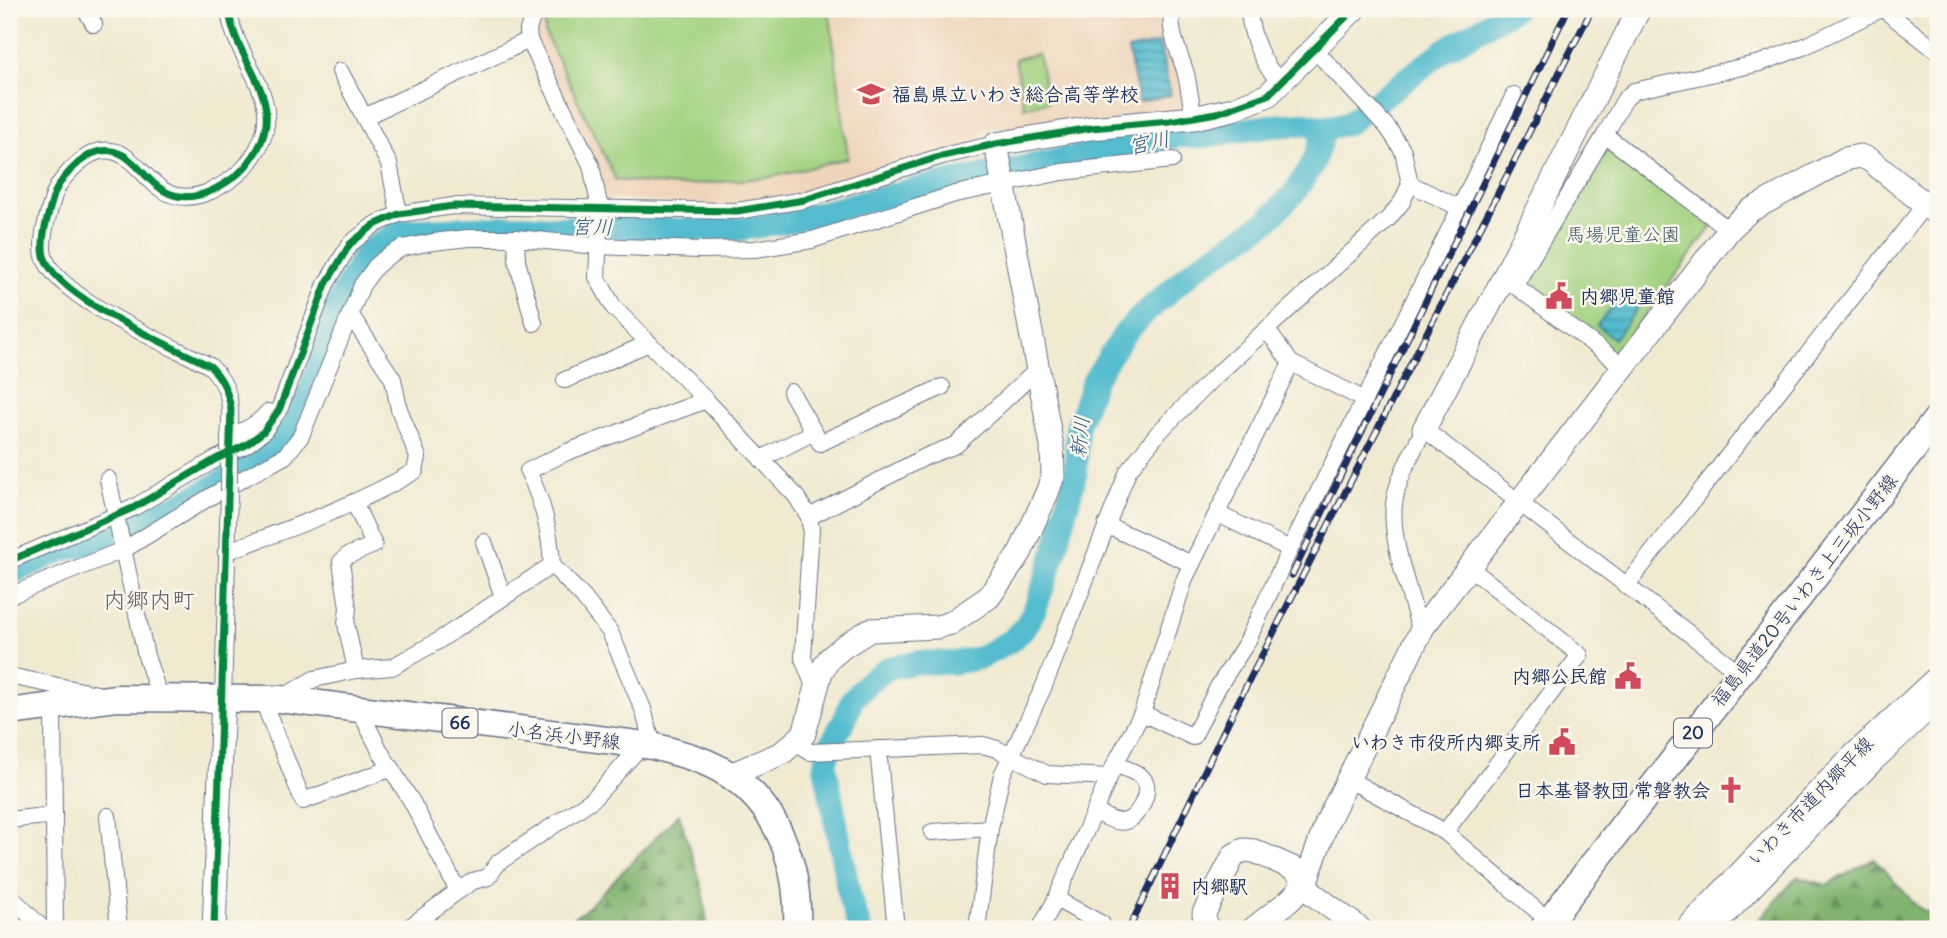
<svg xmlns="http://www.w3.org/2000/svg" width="1947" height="938" viewBox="0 0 1947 938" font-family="Delius,'Klee One',sans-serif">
<defs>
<pattern id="forest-firs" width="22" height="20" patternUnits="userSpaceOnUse" patternTransform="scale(1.75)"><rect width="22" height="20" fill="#81b46e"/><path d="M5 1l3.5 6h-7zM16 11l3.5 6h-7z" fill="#69935e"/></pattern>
<pattern id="water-rules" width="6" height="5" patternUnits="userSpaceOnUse" patternTransform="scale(1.75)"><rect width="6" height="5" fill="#52bcce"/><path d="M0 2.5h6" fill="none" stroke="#4399aa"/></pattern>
</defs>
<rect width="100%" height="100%" fill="#fbf7ec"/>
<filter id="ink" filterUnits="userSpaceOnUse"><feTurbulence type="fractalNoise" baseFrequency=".0143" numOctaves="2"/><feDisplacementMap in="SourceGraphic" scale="14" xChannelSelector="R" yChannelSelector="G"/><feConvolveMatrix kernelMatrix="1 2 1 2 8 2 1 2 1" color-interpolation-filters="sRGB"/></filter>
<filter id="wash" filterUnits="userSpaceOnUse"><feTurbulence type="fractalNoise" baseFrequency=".00686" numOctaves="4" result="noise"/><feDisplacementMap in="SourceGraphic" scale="28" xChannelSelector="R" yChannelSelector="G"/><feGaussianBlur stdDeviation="1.57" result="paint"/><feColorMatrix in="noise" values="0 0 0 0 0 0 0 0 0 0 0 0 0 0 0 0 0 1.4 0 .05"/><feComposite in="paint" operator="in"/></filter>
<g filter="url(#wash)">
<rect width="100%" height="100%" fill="#f1ead1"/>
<polygon fill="#efd6bb" points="539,9 1167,9 1186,113 1013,135 1002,126 984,129 978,141 848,182 774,200 743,204 692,205 607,198 534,41"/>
<g fill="url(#forest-firs)" stroke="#4e7266" stroke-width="2">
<polygon points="679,814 702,887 708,929 555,929 584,911"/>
<polygon points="1874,859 1919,908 1938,918 1938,929 1751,929 1797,877 1827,885"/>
</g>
<g fill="#a2d280" stroke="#5e806f" stroke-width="2">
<polygon points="548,9 829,9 848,158 772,177 677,186 616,180 545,33 545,18"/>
<polygon points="1038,54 1048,102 1024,107 1015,59"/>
<polygon points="1605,135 1716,221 1612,359 1515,285"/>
</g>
<g fill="url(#water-rules)" stroke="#367696" stroke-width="2">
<polygon points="1159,43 1171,95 1139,102 1128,50"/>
<polygon points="1622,295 1638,308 1614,339 1597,325"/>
</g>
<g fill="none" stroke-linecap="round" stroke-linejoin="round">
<g stroke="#52bcce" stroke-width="24">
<polyline points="9,574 61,550 83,545 187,501 249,467 292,428 315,378 336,306 366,252 400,231 523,226 551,228 628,227 679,230 742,229 789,221 920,188 1179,136 1202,136 1271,126 1305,124 1325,128 1348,123 1446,49 1514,9"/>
<polyline points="860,929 850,899 825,765 831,744 845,719 852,700 869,681 888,668 918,662 952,663 980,658 1012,640 1025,627 1035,609 1055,552 1076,471 1077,428 1094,380 1125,333 1146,312 1196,268 1266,222 1295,192 1313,164 1325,128"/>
</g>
</g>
</g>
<g filter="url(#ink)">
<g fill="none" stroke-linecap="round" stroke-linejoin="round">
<defs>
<g id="street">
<polyline points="85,9 94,24"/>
<path d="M229,9C233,64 296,102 249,162C240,175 225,184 211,191C148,218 144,143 100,151C82,155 57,181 53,198C48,215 40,239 44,256C56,298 170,345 210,366C236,392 230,413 229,447"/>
<polyline points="535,9 528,30 529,40 591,165 600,209 597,277 614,308 706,400 796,496 809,517 811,529 803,658 815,689"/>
<path d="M1173,9C1167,30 1180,53 1186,74C1189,88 1191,103 1194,118"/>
<path d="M1249,9C1250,34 1262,66 1282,83"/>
<polyline points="1883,9 1938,52"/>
<polyline points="340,71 389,164 399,214"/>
<polyline points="364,117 529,40"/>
<polyline points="1605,135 1625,99 1634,91 1760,63 1803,47 1881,9"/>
<polyline points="1460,208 1514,95"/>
<polyline points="516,238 517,261 534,323"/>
<polyline points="1506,279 1624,367"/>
<polyline points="1515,285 1605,135 1729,230"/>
<polyline points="1267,330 1291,363 1365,400"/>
<polyline points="565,380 649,343"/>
<polyline points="791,392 815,434"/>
<path d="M229,436C245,431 257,425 268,412"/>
<polyline points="761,459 814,432 820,443 942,387"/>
<polyline points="108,479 146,656 160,698"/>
<polyline points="354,502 374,545 347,556 341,562 348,608 346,624 356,670"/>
<polyline points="1218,514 1290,549"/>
<polyline points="809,517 927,456 956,445 1036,371"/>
<polyline points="1106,525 1192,564"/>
<polyline points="484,542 503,597"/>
<path d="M226,552C290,528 356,506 415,471L418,457L399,409L393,379L350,314"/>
<polyline points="9,561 133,508 216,459 246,445 263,432 279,410 326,284 350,244 374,225 399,214 453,206 737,211 804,200 942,156 996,144"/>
<polyline points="1626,586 1938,188"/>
<polyline points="9,596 125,549 213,495 285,456 301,436 362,285 376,266 388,256 402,248 433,242 468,238 516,238 597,246 700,250 755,249 812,240 955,194 1062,172 1172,160"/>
<path d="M1423,627L1417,620C1408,586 1390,539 1394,504C1397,478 1413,452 1424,429L1740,673"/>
<polyline points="9,676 97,694"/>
<polyline points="223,698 229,491"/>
<polyline points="282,698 314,679 356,670 392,667 438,641 552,565"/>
<polyline points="262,699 303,801 392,768"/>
<polyline points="53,707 55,929"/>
<polyline points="360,711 380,751 412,802 458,891 407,929"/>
<polyline points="1142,713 1193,737 1218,687 1247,642 1290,549 1460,208 1410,184"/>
<polyline points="795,743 810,752 983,745 997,749 1047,774 1109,777"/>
<path d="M653,746L643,709L610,632L583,597L552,565C550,530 543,503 528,471L567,452L706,400"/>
<polyline points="878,749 896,929"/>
<polyline points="1348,779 1445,832 1549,921"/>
<path d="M1095,811C1104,816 1115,824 1126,821C1138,818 1152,791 1144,780C1139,772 1123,768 1115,764"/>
<polyline points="108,816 119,929"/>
<polyline points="9,820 54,815"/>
<polyline points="932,832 990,828"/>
<polyline points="1445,832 1580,655 1469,567"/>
<polyline points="458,891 473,881 488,877 499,862 593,799 642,745"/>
<polyline points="9,895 43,929"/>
<polyline points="1056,899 1102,924 1099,929"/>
<polyline points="977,929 990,828 1002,775 1044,686 1128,471 1158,433 1212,379 1388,219 1402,202 1410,184 1403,151 1388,128 1313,48"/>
<polyline points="1040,929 1056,899 1115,764 1142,713 1185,578 1291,363"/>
</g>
<g id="secondary">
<polyline points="1424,429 1504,277 1639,9"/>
<polyline points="730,775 782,753 804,734 821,672 829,659 843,647 870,630 937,627 951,623 989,597 1020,553 1047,493 1053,476 1052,446 996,144 1091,128 1194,118 1233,109 1268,95 1354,9"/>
<polyline points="214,929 223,698"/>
<polyline points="1209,929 1205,924 1204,913 1234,855 1244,850 1254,851 1295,869 1313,894 1360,929"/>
<polyline points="1253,929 1290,900 1305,884 1327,822 1423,627 1729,230 1749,211 1845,159 1860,156 1870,160 1938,215"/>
<polyline points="1687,929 1846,763 1938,677"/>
<polyline points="1711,929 1871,762 1938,699"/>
</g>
<g id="primary">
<path d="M9,712L116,698L280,699L653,746C670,751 688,755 705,762C774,791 800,859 797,929"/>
<polyline points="1543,929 1938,417"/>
</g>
</defs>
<use href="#street" stroke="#667086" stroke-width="18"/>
<use href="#secondary" stroke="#667086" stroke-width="25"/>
<use href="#primary" stroke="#667086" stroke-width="29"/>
<use href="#street" stroke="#fff" stroke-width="16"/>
<use href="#secondary" stroke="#fff" stroke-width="23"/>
<use href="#primary" stroke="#fff" stroke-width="26"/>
<defs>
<g id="rail">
<polyline points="1292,575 1568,9"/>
<polyline points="1129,929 1229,720 1592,9"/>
</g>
</defs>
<use href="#rail" stroke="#1b2f5e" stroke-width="7"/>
<use href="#rail" stroke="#fbf7ec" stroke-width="4.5" stroke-dasharray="13" stroke-linecap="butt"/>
<defs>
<polyline id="street-bridge" points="229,491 229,447"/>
</defs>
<use href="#street-bridge" stroke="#667086" stroke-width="18" stroke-linecap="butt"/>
<use href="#street-bridge" stroke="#fff" stroke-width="16"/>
<defs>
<g id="cycleway">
<polyline points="9,561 133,508 216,459 246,445 263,432 279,410 326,284 350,244 374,225 399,214 453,206 737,211 804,200 942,156 996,144 1091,128 1170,121 1217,113 1268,95 1354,9"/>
<path d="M214,929L231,408C227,390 223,379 210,366C170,345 56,298 44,256C40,239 48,215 53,198C57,181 82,155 100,151C144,143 148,218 211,191C225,184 240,175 249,162C296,102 233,64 229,9"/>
</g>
</defs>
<use href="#cycleway" stroke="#fbf7ec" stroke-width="11"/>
<use href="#cycleway" stroke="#00873e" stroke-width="7"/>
</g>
</g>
<defs>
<symbol id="school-bare" viewBox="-9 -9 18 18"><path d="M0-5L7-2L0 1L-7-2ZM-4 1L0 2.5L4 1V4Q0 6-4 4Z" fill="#d1495b" stroke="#fbf7ec" stroke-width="2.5" paint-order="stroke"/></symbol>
<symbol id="civic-bare" viewBox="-9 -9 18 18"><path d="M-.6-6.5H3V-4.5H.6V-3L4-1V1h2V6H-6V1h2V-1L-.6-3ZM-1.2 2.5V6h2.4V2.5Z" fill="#d1495b" stroke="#fbf7ec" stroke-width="2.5" paint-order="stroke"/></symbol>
<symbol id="church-bare" viewBox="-9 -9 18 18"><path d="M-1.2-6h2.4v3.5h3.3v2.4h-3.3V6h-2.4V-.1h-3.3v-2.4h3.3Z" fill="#d1495b" stroke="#fbf7ec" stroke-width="2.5" paint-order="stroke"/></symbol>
<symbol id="building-bare" viewBox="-9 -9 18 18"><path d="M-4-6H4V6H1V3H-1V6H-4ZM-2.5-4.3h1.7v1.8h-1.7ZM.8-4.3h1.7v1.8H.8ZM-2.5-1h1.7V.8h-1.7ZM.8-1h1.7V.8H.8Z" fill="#d1495b" stroke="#fbf7ec" stroke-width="2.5" paint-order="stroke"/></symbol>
</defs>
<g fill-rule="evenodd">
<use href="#school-bare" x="852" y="75" width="38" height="38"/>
<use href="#civic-bare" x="1540" y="277" width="38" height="38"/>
<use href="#civic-bare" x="1609" y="657" width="38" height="38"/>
<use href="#civic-bare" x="1543" y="723" width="38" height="38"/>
<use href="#church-bare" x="1712" y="771" width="38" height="38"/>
<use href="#building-bare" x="1151" y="867" width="38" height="38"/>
</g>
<g text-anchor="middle" stroke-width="5" stroke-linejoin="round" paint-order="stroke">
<g fill="#fbf7ec" stroke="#5e6b89" stroke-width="2">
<rect x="442.5" y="708.5" width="35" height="29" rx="5"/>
<rect x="1674" y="718.5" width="38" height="29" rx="5"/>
</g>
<g font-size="18" font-weight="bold" fill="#1b2f5e">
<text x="460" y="729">66</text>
<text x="1693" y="739">20</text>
</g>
<g font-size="19" font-weight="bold" fill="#1b2f5e" stroke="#fbf7ec" text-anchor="start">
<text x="892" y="101">福島県立いわき総合高等学校</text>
<text x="1580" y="303">内郷児童館</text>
<text x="1607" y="683" text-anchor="end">内郷公民館</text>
<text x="1541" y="749" text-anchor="end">いわき市役所内郷支所</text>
<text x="1710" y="797" text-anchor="end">日本基督教団 常磐教会</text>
<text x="1191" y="893">内郷駅</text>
</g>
<g font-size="19" fill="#3d5866" stroke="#fbf7ec">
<text x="1623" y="241">馬場児童公園</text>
</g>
<g font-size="19" fill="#1b2f5e" stroke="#fbf7ec">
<text transform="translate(1804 590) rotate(-52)" y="7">福島県道20号いわき上三坂小野線</text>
<text transform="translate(564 735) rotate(7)" y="7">小名浜小野線</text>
<text transform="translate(1810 801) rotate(-46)" y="7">いわき市道内郷平線</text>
</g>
<g font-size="21" font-style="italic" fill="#2c5980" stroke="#fbf7ec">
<text transform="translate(1149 143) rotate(-12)" y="7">宮川</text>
<text transform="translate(592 227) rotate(1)" y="7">宮川</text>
<text transform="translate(1080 437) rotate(-83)" y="7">新川</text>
</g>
<g font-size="23" fill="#625e6a" stroke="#fbf7ec">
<text x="149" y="608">内郷内町</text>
</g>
</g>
<rect width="1947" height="938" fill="none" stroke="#fbf7ec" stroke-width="35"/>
</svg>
